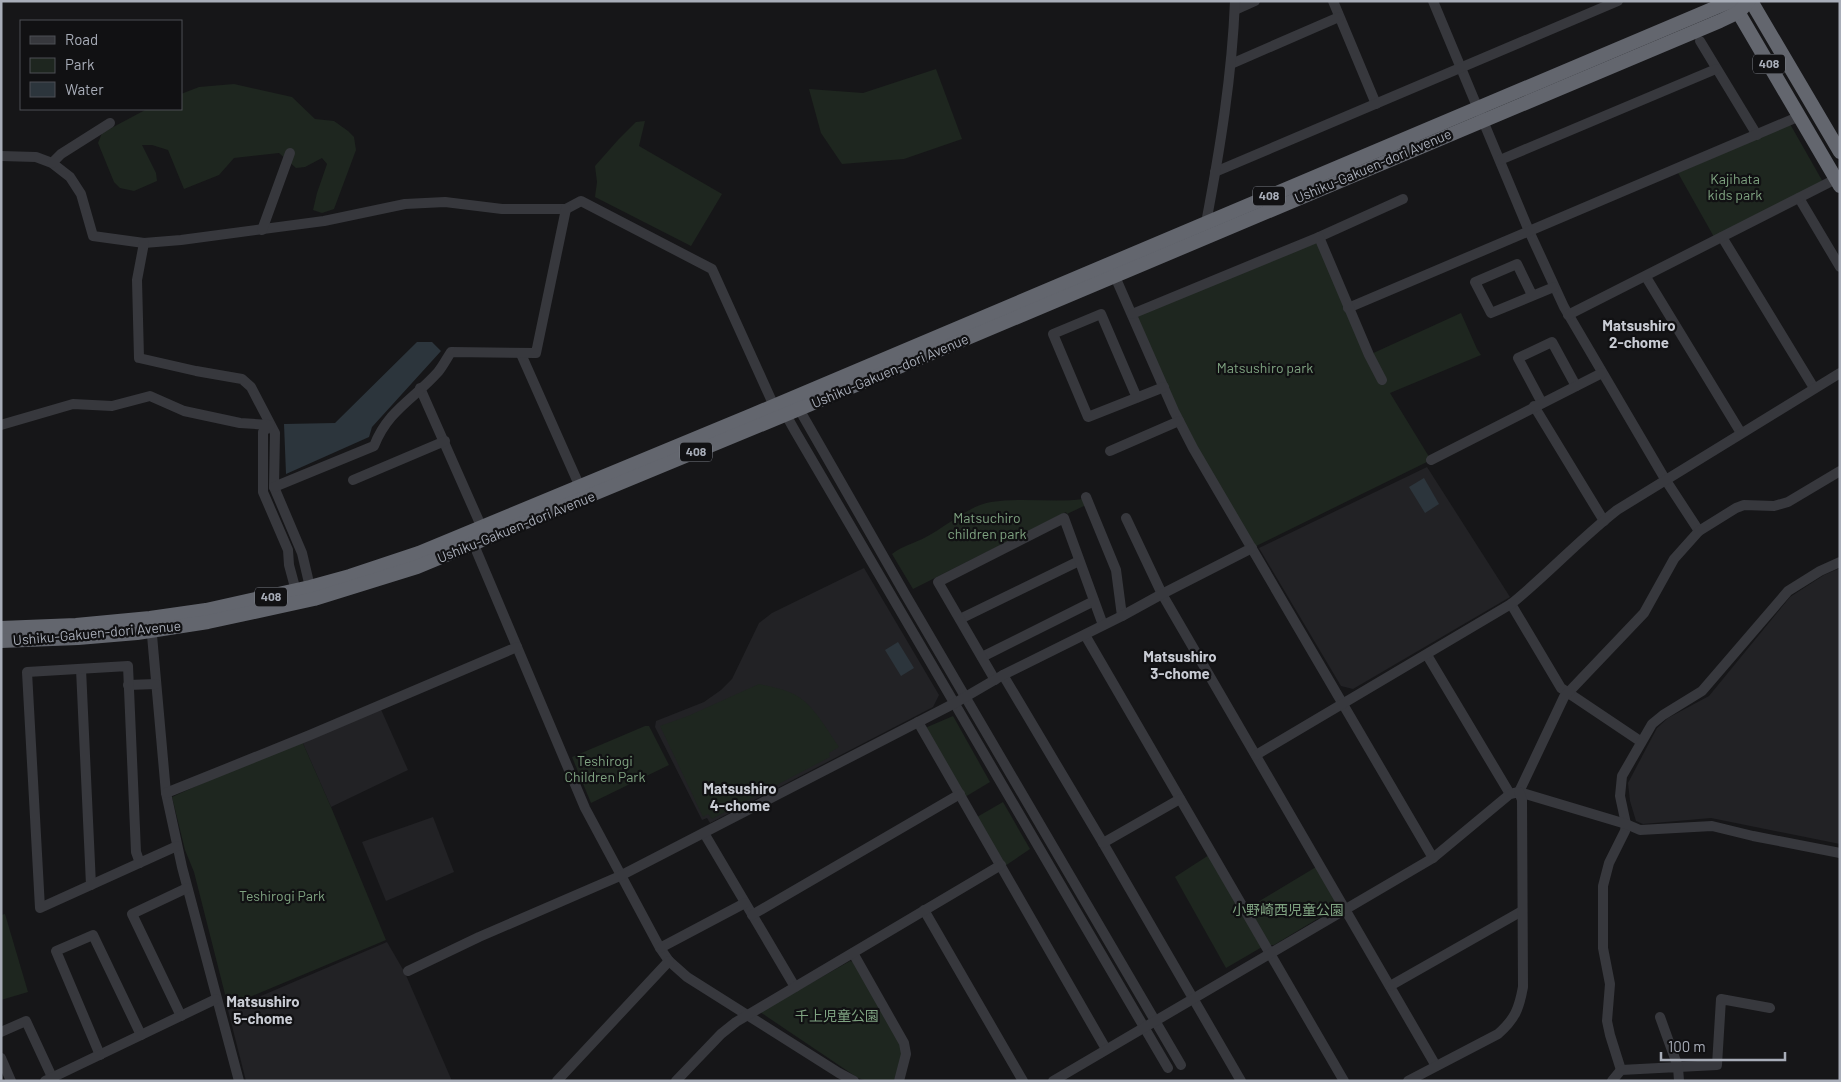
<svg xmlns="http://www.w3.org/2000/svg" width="1841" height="1082" viewBox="0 0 1841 1082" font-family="Barlow,'Noto Sans JP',sans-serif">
<rect width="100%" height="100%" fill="#161618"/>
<g fill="#222225">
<polygon points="1427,467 1510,597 1353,689 1341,686 1259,548"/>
<polygon points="864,568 939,695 933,707 710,823 707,818 702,820 655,727 656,721 704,702 721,690 732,679 759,623 772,613"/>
<polygon points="1840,568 1840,844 1711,818 1643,824 1636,821 1630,801 1628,783 1657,728 1668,718 1709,696 1790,597 1824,575"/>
<polygon points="379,705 408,770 331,807 301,739"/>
<polygon points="433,817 454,872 386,901 362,842"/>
<polygon points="387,942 405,973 452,1081 246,1081 228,1010"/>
</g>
<g fill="#1e261f">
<polygon points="936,69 962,139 904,159 842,164 821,133 809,89 863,93"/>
<polygon points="234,84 292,97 315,119 334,121 348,131 354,137 356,150 334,209 322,213 313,210 317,193 327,164 322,158 305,167 296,168 279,153 234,158 219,175 184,189 168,150 152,145 142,145 156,173 157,181 134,191 120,188 114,182 98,143 102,133 147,109 181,109 181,94 199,87"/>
<polygon points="645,121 639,146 722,194 691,246 595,197 597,182 595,166 618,140 636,122"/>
<polygon points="1790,124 1823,182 1714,237 1678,173"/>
<polygon points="1319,237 1369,355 1461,313 1477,349 1481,355 1390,393 1431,460 1252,548 1193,448 1132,314"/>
<path d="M1083,499L1086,505L1067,514L1066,512L913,589L892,554C902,546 915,543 926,537C947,526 968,506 991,502C1022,497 1053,503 1083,499Z"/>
<path d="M759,684C773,687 792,690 803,700C818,713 828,731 839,747L829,753L830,757L712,819L708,814L703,817L660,726L688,716Z"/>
<polygon points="953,716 990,782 965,797 925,728"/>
<polygon points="645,726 649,726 669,765 591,803 572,757"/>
<polygon points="301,739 331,807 386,940 228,1006 194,872 185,850 172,797"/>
<polygon points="1003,802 1030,849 1005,866 977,817"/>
<polygon points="1209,855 1262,947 1226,968 1175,877"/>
<polygon points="1316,867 1337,903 1337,907 1274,945 1269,945 1248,908"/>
<polygon points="5,914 28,992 1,1000 1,915"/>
<polygon points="850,961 853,962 902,1045 902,1058 894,1081 867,1081 858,1078 760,1012"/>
</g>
<g fill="#2c353c">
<polygon points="417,342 432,342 441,351 372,427 369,437 286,474 284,424 335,423"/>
<polygon points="1424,478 1439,504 1425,513 1409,487"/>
<polygon points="898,642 914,668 901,676 885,650"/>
</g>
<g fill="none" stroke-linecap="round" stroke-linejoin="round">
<g stroke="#37383d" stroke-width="10">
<polyline points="1333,1 1376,104"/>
<polyline points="1433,1 1529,231 1564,307 1665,479 1699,531"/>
<polyline points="1235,10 1255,1"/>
<polyline points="1700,41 1757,135"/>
<polyline points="1231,64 1339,17"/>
<polyline points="1,156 36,157 52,163 70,177 81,194 93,236 144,243 181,240 324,221 405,204 445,202 502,209 566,209 581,201 712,269 774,406"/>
<polyline points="1500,160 1716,69"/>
<polyline points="52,163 61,154 110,123"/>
<polyline points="1215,172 1618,1"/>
<polyline points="1799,198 1840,267"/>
<path d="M1206,223C1220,149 1232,76 1235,1"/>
<polyline points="262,230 290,153"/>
<polyline points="1319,237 1403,199"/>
<polyline points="1722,237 1814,388"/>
<polyline points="144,243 137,280 139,358 196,371 242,379 251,387 275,433 274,487 302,553 310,587"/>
<polyline points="1113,272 1174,411 1193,448 1433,858"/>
<polyline points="1646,277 1741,433"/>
<polyline points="1532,295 1517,264 1475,282 1491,313 1554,287"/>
<polyline points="1348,308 1800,116"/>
<polyline points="1132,314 1319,237 1369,355 1382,380"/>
<polyline points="1568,315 1840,177"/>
<polyline points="521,354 580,487"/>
<polyline points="420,388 482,528"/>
<polyline points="1137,398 1101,314 1053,334 1088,417 1164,387"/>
<polyline points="1542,403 1518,358 1552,342 1576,386"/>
<polyline points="793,404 799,409 905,594 1181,1065"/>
<polyline points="1534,406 1604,521"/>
<polyline points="787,410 786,415 795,431 1168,1068"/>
<polyline points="1,425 73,404 112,406 150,396 184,411 240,423 270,425"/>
<polyline points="270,425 263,432 263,492 288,550 289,565 296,591"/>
<polyline points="1110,451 1179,421"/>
<polyline points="1431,460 1602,373"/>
<polyline points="353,480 445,441"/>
<path d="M274,487L374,446C388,410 414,399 438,372C443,366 447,358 451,352L536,353L566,209"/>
<polyline points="1086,497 1116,570 1122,616"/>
<polyline points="1126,518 1162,594 1436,1066"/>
<polyline points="471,538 585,808 660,948 669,961 687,977 839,1073 854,1081"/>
<polyline points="1511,604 1561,688 1640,741"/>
<polyline points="960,619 1079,561"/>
<polyline points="151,624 166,793 182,867 239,1081"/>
<polyline points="1085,635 1344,1081"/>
<polyline points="1427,655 1510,794"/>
<polyline points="982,657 1094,601"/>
<polyline points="81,669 91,885"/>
<polyline points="1003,675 1103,843 1241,1081"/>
<polyline points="995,680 938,582 1064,518 1103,625"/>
<polyline points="128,685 156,684"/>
<polyline points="918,722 1106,1049"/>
<path d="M1256,755L1511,604C1548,574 1580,539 1617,510L1840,373"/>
<polyline points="1519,792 1564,697 1644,613 1674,559 1699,531 1736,508 1744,505 1774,506 1788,502 1840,471"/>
<polyline points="166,793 310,735 517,647"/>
<polyline points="704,833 795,987"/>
<polyline points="1103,843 1180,799"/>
<polyline points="140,863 136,852 128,666 27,672 40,908 177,846"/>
<polyline points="924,910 1023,1081"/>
<polyline points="752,915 960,794"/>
<polyline points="660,948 745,903"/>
<polyline points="853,953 904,1043 906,1054 899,1081"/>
<polyline points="408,971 479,937 620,876 955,703 1003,675 1122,616 1162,594 1252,548"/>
<polyline points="1390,986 1522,911"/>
<polyline points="181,1016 132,914 187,888"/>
<polyline points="1660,1017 1678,1067 1717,1065 1721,999 1770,1008"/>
<polyline points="1,1032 26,1021 52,1077"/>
<polyline points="100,1055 56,951 93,935 141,1035"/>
<polyline points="1,1058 11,1081"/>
<polyline points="1621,1070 1610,1035 1607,1021 1610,984 1603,948 1603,886 1609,863 1625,831 1626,824 1620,796 1622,776 1652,724 1663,715 1702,691 1788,591 1820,571 1840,562"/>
<polyline points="45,1081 216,999"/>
<polyline points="557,1081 669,961"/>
<polyline points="676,1081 721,1034 736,1022 1001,865"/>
<polyline points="1053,1081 1433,858 1510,794 1519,792 1626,824 1640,830 1712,826 1753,836 1840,853"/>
<path d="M1408,1081L1498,1034C1515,1019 1519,1009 1523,987L1522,800L1519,792"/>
<polyline points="1612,1081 1621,1070 1678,1067 1679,1081"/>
</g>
<g stroke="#63666e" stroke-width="14">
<polyline points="1751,1 1840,152"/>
<polyline points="1734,5 1840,186"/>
<polyline points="1,628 76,625 150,618 206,610 310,587 350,576 419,553 752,415 1731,1"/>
<polyline points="1,641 78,638 137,633 208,622 314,599 417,567 799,409 1720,21 1739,12 1749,1"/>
</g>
</g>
<g text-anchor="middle" stroke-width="4.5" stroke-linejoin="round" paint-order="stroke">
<g fill="#111113" stroke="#7b7e86" stroke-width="1">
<rect x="1753" y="54.5" width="32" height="19" rx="4"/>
<rect x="1253" y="186.5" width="32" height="19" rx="4"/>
<rect x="680" y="442.5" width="32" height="19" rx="4"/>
<rect x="255" y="587.5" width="32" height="19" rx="4"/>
</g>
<g font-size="12" font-weight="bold" fill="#a8adb8">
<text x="1769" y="68">408</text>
<text x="1269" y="200">408</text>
<text x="696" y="456">408</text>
<text x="271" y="601">408</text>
</g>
<g font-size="14" fill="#a8adb8" stroke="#111113">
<text transform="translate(1373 166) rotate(-23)" y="5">Ushiku-Gakuen-dori Avenue</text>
<text transform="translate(890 371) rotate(-23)" y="5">Ushiku-Gakuen-dori Avenue</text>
<text transform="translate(516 527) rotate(-22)" y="5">Ushiku-Gakuen-dori Avenue</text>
<text transform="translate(97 633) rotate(-5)" y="5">Ushiku-Gakuen-dori Avenue</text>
</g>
<g font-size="14" fill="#7fa381" stroke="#111113">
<text x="1735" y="184">Kajihata<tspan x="1735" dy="16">kids park</tspan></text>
<text x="1265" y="373">Matsushiro park</text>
<text x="987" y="523">Matsuchiro<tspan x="987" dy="16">children park</tspan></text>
<text x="605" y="766">Teshirogi<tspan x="605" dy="16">Children Park</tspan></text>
<text x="282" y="901">Teshirogi Park</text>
<text x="1288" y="915">小野崎西児童公園</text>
<text x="837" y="1021">千上児童公園</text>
</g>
<g font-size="15" font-weight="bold" fill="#c9ccd4" stroke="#111113">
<text x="1639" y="331">Matsushiro<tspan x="1639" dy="17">2-chome</tspan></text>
<text x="1180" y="662">Matsushiro<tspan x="1180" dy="17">3-chome</tspan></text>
<text x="740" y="794">Matsushiro<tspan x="740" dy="17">4-chome</tspan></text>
<text x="263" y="1007">Matsushiro<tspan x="263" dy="17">5-chome</tspan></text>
</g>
</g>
<rect width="1841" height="1082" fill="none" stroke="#a8adb8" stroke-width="5"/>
<rect x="20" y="20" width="162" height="90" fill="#111113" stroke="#4d4f55"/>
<rect x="30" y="36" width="25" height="8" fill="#37383d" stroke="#4d4f55"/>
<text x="65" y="45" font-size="15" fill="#a8adb8">Road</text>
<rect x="30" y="58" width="25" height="15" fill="#1e261f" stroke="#4d4f55"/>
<text x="65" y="70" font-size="15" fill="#a8adb8">Park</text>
<rect x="30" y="82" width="25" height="15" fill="#2c353c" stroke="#4d4f55"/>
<text x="65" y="95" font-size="15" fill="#a8adb8">Water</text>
<path d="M1661 1052v8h124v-8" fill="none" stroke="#a8adb8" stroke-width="2.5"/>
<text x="1668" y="1052" font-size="15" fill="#a8adb8" stroke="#111113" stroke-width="4" paint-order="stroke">100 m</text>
</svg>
